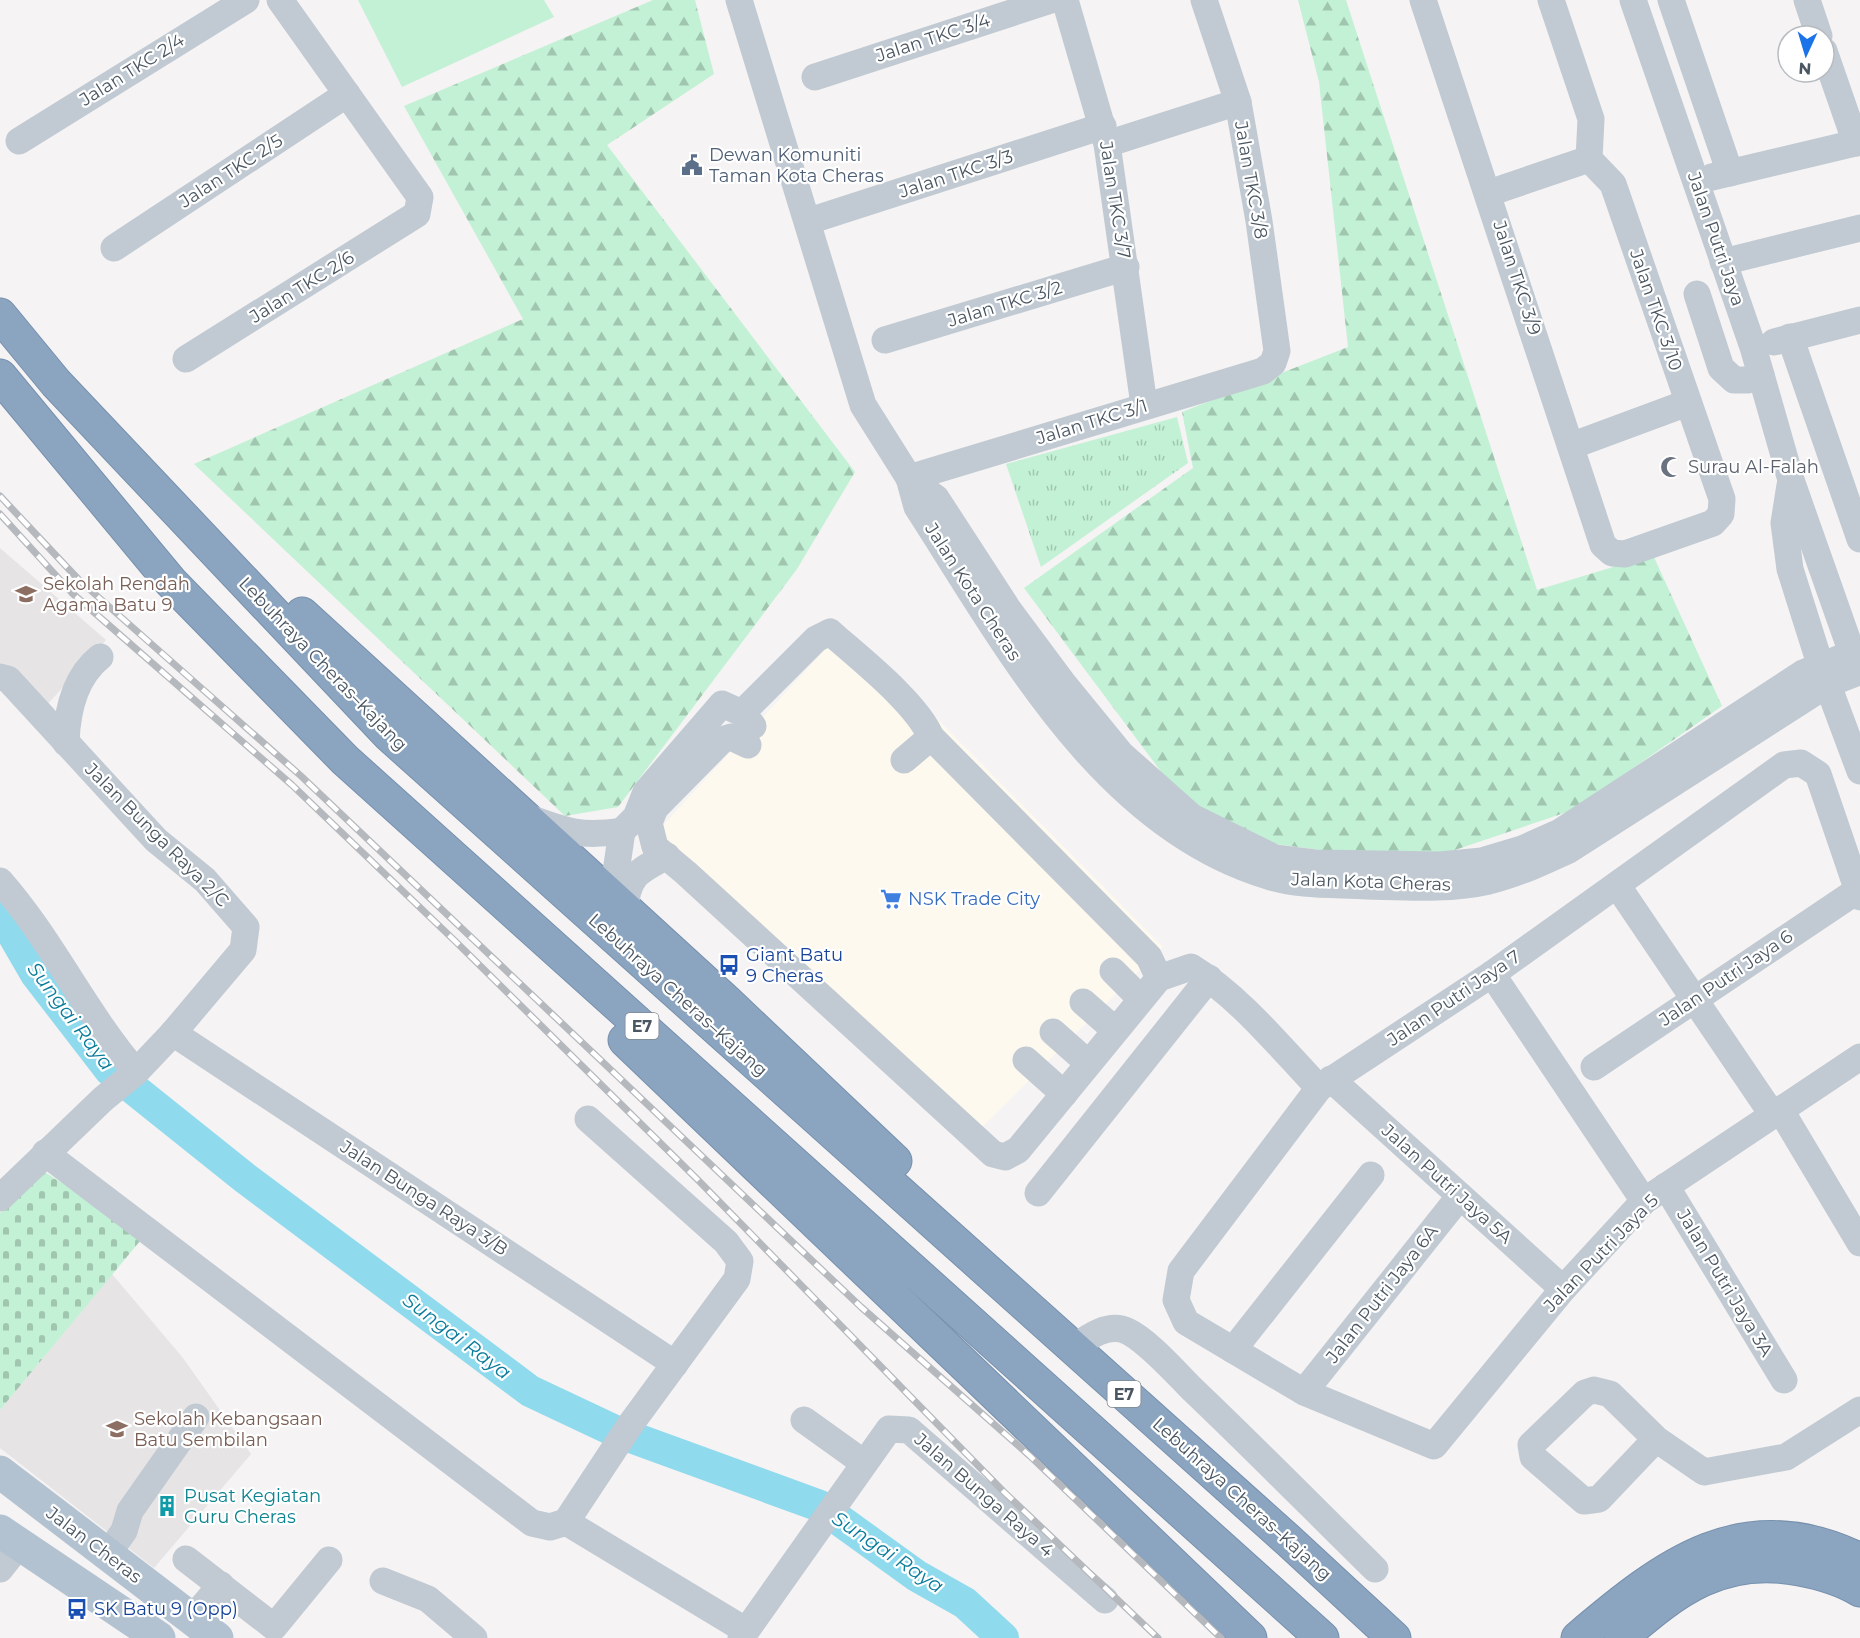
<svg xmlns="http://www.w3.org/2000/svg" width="1860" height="1638" viewBox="0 0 1860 1638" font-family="Montserrat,sans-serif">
<defs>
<pattern id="forest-firs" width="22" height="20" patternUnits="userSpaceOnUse" patternTransform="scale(1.5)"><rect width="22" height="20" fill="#c3f1d5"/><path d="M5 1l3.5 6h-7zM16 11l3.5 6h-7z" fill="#a0c6b0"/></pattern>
<pattern id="cemetery-stones" width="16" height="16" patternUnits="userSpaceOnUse" patternTransform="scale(1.5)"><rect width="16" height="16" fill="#c3f1d5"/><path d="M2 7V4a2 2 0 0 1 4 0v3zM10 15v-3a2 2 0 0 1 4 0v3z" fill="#a0c6b0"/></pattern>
<pattern id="park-tufts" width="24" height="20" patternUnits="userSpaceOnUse" patternTransform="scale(1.5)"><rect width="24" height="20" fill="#c3f1d5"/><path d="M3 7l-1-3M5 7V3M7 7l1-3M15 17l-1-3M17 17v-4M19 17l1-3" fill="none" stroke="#a0c6b0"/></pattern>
</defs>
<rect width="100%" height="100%" fill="#f5f3f3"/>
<polygon fill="#fdf9ef" points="846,627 1163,947 965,1144 640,850"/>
<g fill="#e6e4e5">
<polygon points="0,548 106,640 45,707 0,670"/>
<polygon points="112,1274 183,1358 251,1454 154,1568 0,1448 0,1410"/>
</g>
<g fill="url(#forest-firs)">
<polygon points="653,0 695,0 714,74 607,145 855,472 797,569 618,807 565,816 194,464 523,319 404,106"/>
<polygon points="1298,0 1346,0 1537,590 1653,555 1722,706 1573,810 1446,853 1327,851 1261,842 1180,797 1024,588 1193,468 1182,412 1348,347 1319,82"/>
</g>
<polygon fill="url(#cemetery-stones)" points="43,1171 145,1235 0,1410 0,1213"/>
<polygon fill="url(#park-tufts)" points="1177,417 1188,463 1041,567 1006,464"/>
<polygon fill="#c3f1d5" points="358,0 544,0 554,17 402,87"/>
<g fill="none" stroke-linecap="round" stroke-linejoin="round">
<polyline stroke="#90daee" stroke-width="32" points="0,912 36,974 110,1070 245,1178 530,1391 617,1432 820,1506 917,1576 965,1603 1003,1638"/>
<defs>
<g id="highway">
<polyline points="0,315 56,383 389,735 1289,1541 1394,1638"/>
<polyline points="0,376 171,582 345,760 1322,1638"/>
<polyline points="302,614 727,1002 895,1161"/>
<polyline points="625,1040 1250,1638"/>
<path d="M1578,1638C1664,1565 1744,1502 1860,1560"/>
<path d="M1621,1638C1676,1590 1722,1554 1800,1569C1821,1573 1842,1579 1860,1590"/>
</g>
</defs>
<use href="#highway" stroke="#7690ad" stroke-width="35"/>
<g stroke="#c1cad2" stroke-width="27">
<path d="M739,0L863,405L909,478L917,507C1005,643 1101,826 1268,876C1299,886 1334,884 1367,886C1407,887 1449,890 1489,881C1517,874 1543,862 1569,850L1828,684L1859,672"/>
<polyline points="1065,0 1107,144 1144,405"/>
<polyline points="1423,0 1603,545 1612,553 1625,554 1713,523 1721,514 1722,499 1613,184 1589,159 1591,119 1551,0"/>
<polyline points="1633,0 1753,347 1791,480 1858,670"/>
<polyline points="1671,0 1730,173"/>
<polyline points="1807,0 1819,36"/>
<polyline points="1824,51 1856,143"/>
<polyline points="815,77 1051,0"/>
<polyline points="19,141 246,0"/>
<polyline points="1107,144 1238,102"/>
<polyline points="1712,177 1860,142"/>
<polyline points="1489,193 1589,159"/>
<polyline points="809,221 1103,126"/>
<polyline points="114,248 347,94"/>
<polyline points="1723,262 1860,228"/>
<polyline points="1697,294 1721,368 1734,380 1748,380 1761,375"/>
<polyline points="1790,337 1860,539"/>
<polyline points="885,340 1126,267"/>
<polyline points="1774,342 1860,320"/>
<polyline points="186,359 417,214 420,197 280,0"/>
<polyline points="1571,446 1687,403"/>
<polyline points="909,478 936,498 1008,609 1063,683 1121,754 1192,817 1275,858 1315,863 1440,865 1482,861 1522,849 1560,832 1803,673 1853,653"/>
<polyline points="909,478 1263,371 1273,363 1277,351 1259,221 1238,102 1204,0"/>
<polyline points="1790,485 1784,523 1790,569 1820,664 1860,771"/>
<polyline points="0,677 8,679 156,840 205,880 246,927 243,950 173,1033 136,1072 103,1099 0,1198"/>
<path d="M742,713L816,639L830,632C859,658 916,702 931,737L1149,957L1159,978L1018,1150L1005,1157L993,1154L686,873L655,847L649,823L655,808L722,740L731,737L748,745"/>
<path d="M66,743C67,711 75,677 100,657"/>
<polyline points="904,760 931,737"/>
<path d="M529,818C567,832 582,837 622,831"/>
<path d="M0,881C52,940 85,1013 136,1072"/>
<polyline points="1617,885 1772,1114"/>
<polyline points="1860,897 1818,774 1801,763 1784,765 1492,974 1319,1088 1181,1271 1176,1300 1186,1322 1304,1392 1434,1446 1563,1289 1644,1201 1860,1057"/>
<polyline points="612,899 622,831 636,817 646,792 722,704 742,713 753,726"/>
<path d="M625,910C627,876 638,871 667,856"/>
<polyline points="1113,971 1141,999"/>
<polyline points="1492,974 1644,1201"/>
<path d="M1159,978L1191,967C1240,997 1279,1046 1319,1088"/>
<polyline points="1083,1002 1115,1030"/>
<polyline points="1053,1032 1088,1063"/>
<polyline points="173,1033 675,1364"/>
<polyline points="1026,1060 1064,1094"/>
<polyline points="1594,1067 1858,890"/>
<polyline points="1331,1079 1563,1289"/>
<polyline points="1780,1109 1860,1243"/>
<polyline points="45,1153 532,1523 550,1527 566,1522 745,1630"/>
<polyline points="1666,1186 1784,1380"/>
<polyline points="1038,1193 1209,978"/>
<path d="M1073,1348C1087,1338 1108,1322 1127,1331C1147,1340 1176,1373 1192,1389C1254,1448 1314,1509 1375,1569"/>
<polyline points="1233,1350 1371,1175"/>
<polyline points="1304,1392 1460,1196"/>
<polyline points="804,1420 864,1463"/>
<polyline points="1656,1439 1599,1499 1584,1501 1533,1457 1531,1445 1585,1393 1594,1390 1610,1394 1656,1439 1704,1472 1786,1457 1860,1410"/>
<polyline points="566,1522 630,1425 737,1279 740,1261 726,1242 588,1119"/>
<polyline points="107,1555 124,1531 130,1511 196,1417"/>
<polyline points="186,1559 274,1627 329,1560"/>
<polyline points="0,1569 19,1545"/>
<polyline points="383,1581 428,1599 474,1638"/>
<polyline points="192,1619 221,1585"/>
<polyline points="741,1638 889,1429 909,1430 1105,1600"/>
</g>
<g stroke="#b3c2d1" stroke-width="33">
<polyline points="0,1472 217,1638"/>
<polyline points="0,1531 159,1638"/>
</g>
<use href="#highway" stroke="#8ba5c1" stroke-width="33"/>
<defs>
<g id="rail">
<polyline points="0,496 80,581 301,776 861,1307 1030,1456 1221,1638"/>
<polyline points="0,514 72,593 292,785 455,941 698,1180 1003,1491 1158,1638"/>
</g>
</defs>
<use href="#rail" stroke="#b5b8bd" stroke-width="7"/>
<use href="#rail" stroke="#fff" stroke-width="4.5" stroke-dasharray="14" stroke-linecap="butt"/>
</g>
<defs>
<symbol id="civic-bare" viewBox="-9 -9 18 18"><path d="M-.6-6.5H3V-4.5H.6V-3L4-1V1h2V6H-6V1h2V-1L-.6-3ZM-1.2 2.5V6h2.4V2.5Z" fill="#5c6f8a" stroke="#fff" stroke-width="2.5" paint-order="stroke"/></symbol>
<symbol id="mosque-bare" viewBox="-9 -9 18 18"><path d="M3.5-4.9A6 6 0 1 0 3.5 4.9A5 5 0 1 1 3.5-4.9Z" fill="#6b7280" stroke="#fff" stroke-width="2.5" paint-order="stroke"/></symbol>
<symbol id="school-bare" viewBox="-9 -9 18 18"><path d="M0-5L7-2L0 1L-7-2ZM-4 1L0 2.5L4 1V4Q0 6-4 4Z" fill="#8d6e63" stroke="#fff" stroke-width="2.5" paint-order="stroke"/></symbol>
<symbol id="supermarket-bare" viewBox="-9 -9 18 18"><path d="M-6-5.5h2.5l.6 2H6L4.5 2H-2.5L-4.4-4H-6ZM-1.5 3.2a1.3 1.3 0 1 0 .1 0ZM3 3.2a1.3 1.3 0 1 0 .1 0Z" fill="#3f7fe0" stroke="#fff" stroke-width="2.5" paint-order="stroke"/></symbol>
<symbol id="bus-bare" viewBox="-9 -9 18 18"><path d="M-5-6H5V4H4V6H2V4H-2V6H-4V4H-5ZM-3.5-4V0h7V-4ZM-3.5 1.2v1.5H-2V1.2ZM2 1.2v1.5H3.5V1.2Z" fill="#1a4fb4" stroke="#fff" stroke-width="2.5" paint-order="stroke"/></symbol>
<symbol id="building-bare" viewBox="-9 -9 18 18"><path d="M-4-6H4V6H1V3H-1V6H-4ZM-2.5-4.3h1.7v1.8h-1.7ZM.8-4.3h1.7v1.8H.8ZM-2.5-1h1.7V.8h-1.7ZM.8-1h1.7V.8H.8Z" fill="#0f9aa8" stroke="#fff" stroke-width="2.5" paint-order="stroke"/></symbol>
</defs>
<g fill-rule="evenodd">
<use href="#civic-bare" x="677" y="150" width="30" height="30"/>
<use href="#mosque-bare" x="1656" y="452" width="30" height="30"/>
<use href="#school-bare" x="11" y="579" width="30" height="30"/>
<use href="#supermarket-bare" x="876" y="884" width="30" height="30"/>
<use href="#bus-bare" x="714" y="950" width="30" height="30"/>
<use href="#school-bare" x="102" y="1414" width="30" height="30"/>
<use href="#building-bare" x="152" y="1491" width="30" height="30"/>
<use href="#bus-bare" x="62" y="1594" width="30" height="30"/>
</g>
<g text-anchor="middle" stroke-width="4.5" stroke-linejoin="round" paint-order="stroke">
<g fill="#fff" stroke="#808990" stroke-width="1.5">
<rect x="625.5" y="1013" width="33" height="26" rx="4.5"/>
<rect x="1107.5" y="1381" width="33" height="26" rx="4.5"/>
</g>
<g font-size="16" font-weight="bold" fill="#4a5661">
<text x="642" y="1032">E7</text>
<text x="1124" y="1400">E7</text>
</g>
<g font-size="18" fill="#4a5661" stroke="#fff">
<text transform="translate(933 38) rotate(-18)" y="6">Jalan TKC 3/4</text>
<text transform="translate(132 70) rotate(-32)" y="6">Jalan TKC 2/4</text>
<text transform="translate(231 171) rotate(-33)" y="6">Jalan TKC 2/5</text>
<text transform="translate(956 174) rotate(-18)" y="6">Jalan TKC 3/3</text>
<text transform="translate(1251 180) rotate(80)" y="6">Jalan TKC 3/8</text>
<text transform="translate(1115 200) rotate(81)" y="6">Jalan TKC 3/7</text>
<text transform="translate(1716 239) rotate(71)" y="6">Jalan Putri Jaya</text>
<text transform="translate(1517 278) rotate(72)" y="6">Jalan TKC 3/9</text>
<text transform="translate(302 287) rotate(-32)" y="6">Jalan TKC 2/6</text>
<text transform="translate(1005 304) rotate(-17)" y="6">Jalan TKC 3/2</text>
<text transform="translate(1656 310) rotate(71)" y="6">Jalan TKC 3/10</text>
<text transform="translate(1092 422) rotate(-17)" y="6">Jalan TKC 3/1</text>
<text transform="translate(973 592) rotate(57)" y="6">Jalan Kota Cheras</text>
<text transform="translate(323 664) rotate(46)" y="6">Lebuhraya Cheras–Kajang</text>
<text transform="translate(157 835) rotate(45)" y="6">Jalan Bunga Raya 2/C</text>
<text transform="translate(1371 882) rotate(2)" y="6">Jalan Kota Cheras</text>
<text transform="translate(1726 978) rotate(-34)" y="6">Jalan Putri Jaya 6</text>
<text transform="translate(678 995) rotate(42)" y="6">Lebuhraya Cheras–Kajang</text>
<text transform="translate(1454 998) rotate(-34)" y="6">Jalan Putri Jaya 7</text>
<text transform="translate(1447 1184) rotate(42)" y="6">Jalan Putri Jaya 5A</text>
<text transform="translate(424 1198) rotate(33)" y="6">Jalan Bunga Raya 3/B</text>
<text transform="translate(1601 1253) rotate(-46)" y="6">Jalan Putri Jaya 5</text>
<text transform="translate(1725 1283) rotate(59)" y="6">Jalan Putri Jaya 3A</text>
<text transform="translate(1382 1294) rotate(-52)" y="6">Jalan Putri Jaya 6A</text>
<text transform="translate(984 1495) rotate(41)" y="6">Jalan Bunga Raya 4</text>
<text transform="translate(1242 1499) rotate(42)" y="6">Lebuhraya Cheras–Kajang</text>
<text transform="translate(94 1545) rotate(37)" y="6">Jalan Cheras</text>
</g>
<g font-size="18" fill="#4e5e75" stroke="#fff" text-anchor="start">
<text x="709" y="161">Dewan Komuniti<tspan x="709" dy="21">Taman Kota Cheras</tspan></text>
</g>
<g font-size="18" fill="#5b616d" stroke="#fff" text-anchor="start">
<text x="1688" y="473">Surau Al-Falah</text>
</g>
<g font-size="18" fill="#785e54" stroke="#fff" text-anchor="start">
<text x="43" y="590">Sekolah Rendah<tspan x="43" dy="21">Agama Batu 9</tspan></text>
<text x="134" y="1425">Sekolah Kebangsaan<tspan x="134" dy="21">Batu Sembilan</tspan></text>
</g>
<g font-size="18" fill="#366cbe" stroke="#fff" text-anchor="start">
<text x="908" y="905">NSK Trade City</text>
</g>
<g font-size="18" fill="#164399" stroke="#fff" text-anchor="start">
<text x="746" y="961">Giant Batu<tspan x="746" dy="21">9 Cheras</tspan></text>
<text x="94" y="1615">SK Batu 9 (Opp)</text>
</g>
<g font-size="18" fill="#0d838f" stroke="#fff" text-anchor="start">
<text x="184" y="1502">Pusat Kegiatan<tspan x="184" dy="21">Guru Cheras</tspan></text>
</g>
<g font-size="20" font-style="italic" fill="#0c7c9b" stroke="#fff">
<text transform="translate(71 1016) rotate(53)" y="7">Sungai Raya</text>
<text transform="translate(457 1336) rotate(37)" y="7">Sungai Raya</text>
<text transform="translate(888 1552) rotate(34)" y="7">Sungai Raya</text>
</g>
</g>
<g transform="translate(1806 54) rotate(184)"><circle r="28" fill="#ffffff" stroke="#b7bbc0" stroke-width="1.5"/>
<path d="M0-4.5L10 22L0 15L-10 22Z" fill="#1a73e8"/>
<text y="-9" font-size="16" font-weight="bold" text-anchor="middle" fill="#4a5661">N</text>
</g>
</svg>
